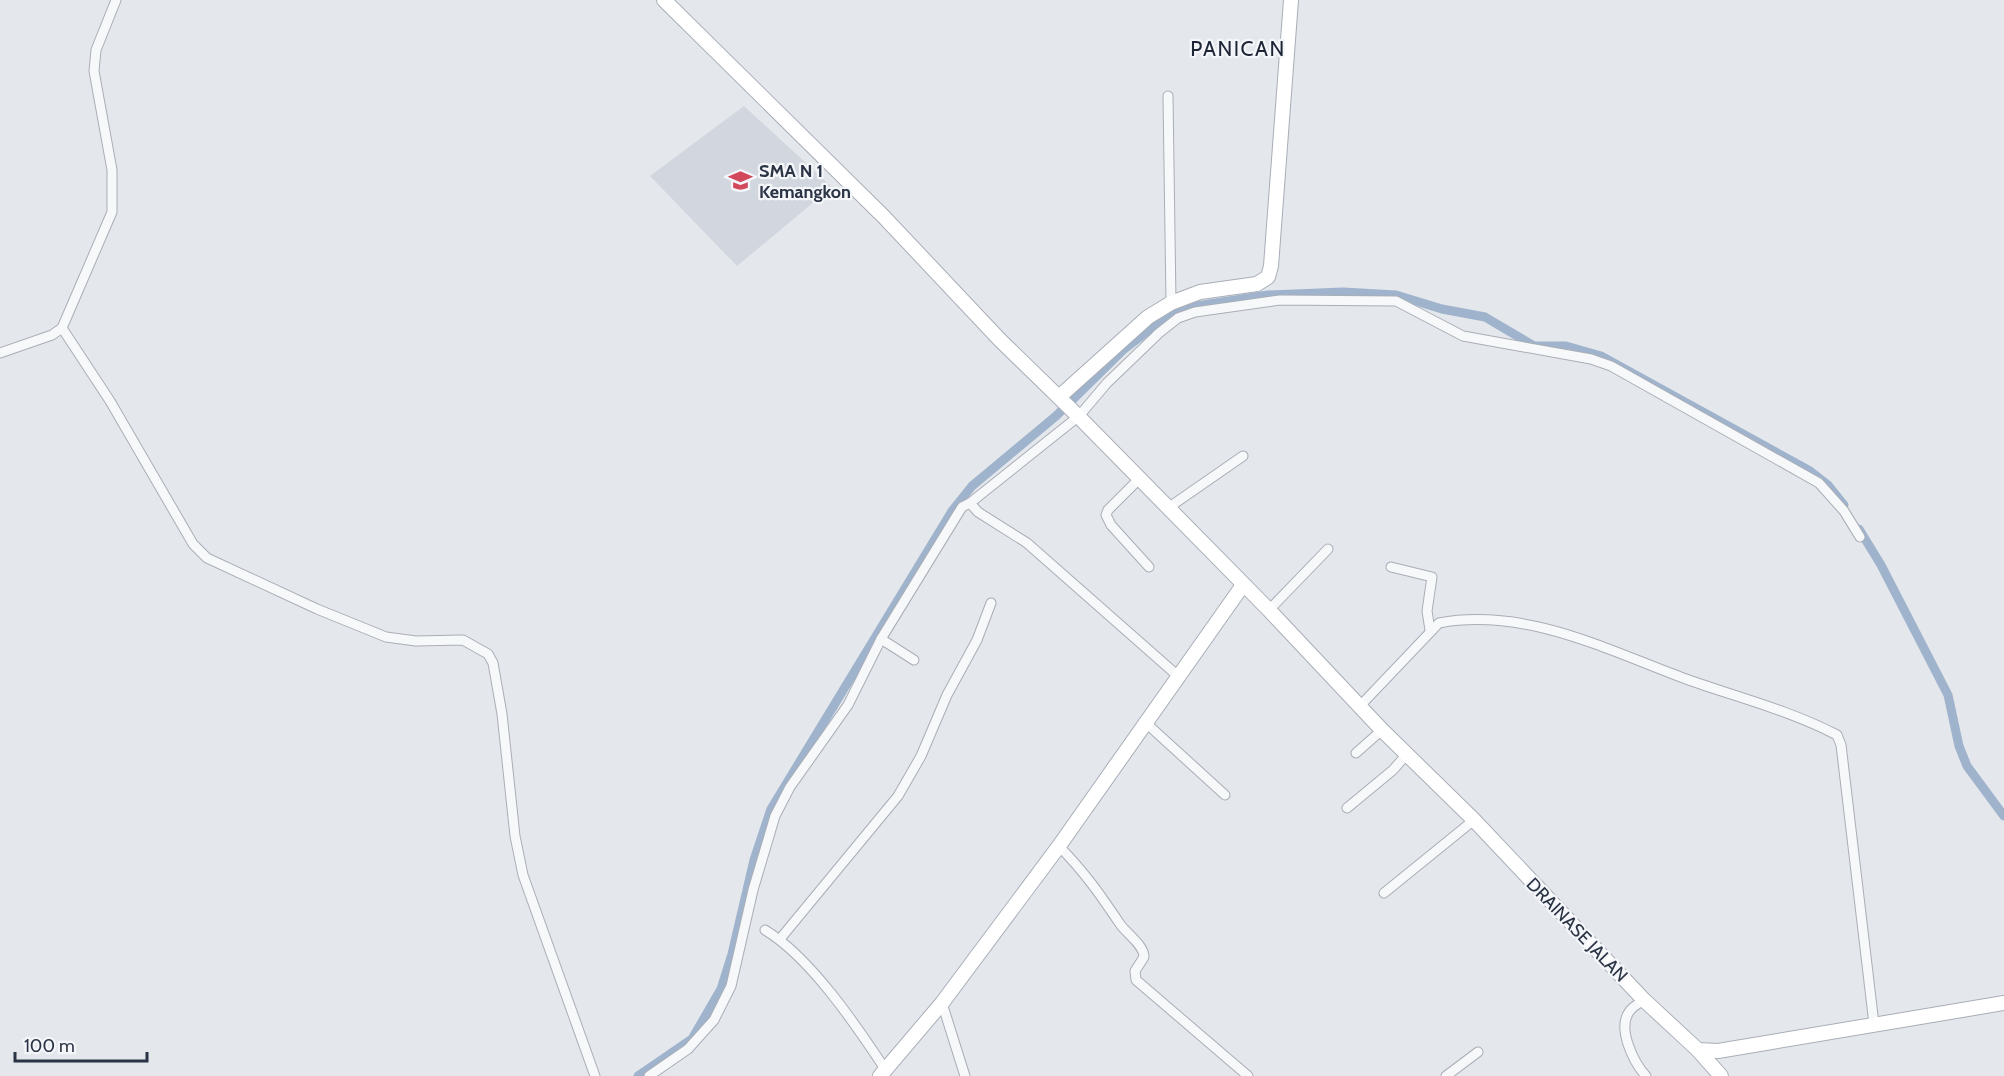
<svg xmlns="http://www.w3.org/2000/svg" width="2004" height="1076" viewBox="0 0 2004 1076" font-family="Cabin,sans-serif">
<rect width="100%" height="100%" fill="#e4e7ec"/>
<polygon fill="#d2d6de" points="744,106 832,187 737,266 650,176"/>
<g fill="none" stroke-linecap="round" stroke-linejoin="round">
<g stroke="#9fb4cc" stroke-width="9">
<polyline points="1859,529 1881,565 1948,695 1959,746 1967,766 2004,816"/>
<polyline points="638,1076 692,1039 721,989 732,954 754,860 771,809 952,511 972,486 1056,416 1123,350 1161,321 1183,308 1268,295 1343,292 1396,295 1442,309 1485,317 1534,346 1566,346 1601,356 1810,471 1828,485 1844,505"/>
</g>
<defs>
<g id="street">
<polyline points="1168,96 1171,303"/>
<polyline points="62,328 110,401 193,544 207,558 317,609 386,637 416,641 463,640 488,654 493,663 502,714 515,836 523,875 595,1076"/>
<polyline points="0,353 52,335 62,328 112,212 112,170 94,71 96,50 116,0"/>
<polyline points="1139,479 1108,510 1106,515 1111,525 1149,567"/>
<polyline points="1168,508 1243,456"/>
<polyline points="1391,567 1432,577 1427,611 1430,630"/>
<polyline points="1269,610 1328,549"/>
<polyline points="881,639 914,660"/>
<polyline points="1178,676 1027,543 978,512 970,503 1079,416 1107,383 1159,333 1178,318 1195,312 1280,300 1396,301 1463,336 1591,359 1611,366 1819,483 1844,511 1860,537"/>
<path d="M1360,706L1439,623C1526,607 1607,650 1686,679C1736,697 1789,710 1837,735L1841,745L1874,1024"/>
<polyline points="1146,723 1225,795"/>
<polyline points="1356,753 1382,730"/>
<polyline points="1347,808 1393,770 1406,755"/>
<path d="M1059,846C1086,874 1099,893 1120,924C1127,934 1144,945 1144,957L1135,971L1136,980L1248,1076"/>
<polyline points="1384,893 1474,820"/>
<path d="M765,930C810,957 856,1025 885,1069"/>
<polyline points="780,939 898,796 921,756 947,695 977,640 991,603"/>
<path d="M1644,1000C1639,1003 1632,1007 1629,1012C1617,1029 1634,1063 1646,1076"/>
<polyline points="942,1003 965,1076"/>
<polyline points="649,1076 688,1049 714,1020 731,986 753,890 775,816 790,787 848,705 881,639 962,507 970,503"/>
<polyline points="1446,1076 1478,1052"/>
</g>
<g id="secondary">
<polyline points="664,0 884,217 1000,340 1076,414 1269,610 1382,730 1474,820 1644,1000 1698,1050 1718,1051 2004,1003"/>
<polyline points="1059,397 1148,317 1171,303 1200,292 1257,284 1268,277 1271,266 1291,0"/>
<polyline points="1698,1050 1721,1076"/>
<polyline points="880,1076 942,1003 1059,846 1243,585"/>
</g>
</defs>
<use href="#street" stroke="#a9aeb7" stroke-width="11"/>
<use href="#secondary" stroke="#a9aeb7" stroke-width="16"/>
<use href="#street" stroke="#f7f8fa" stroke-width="9"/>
<use href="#secondary" stroke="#fff" stroke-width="14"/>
</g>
<defs>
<symbol id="school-bare" viewBox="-9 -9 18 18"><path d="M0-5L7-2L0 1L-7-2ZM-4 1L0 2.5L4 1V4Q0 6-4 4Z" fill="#d1495b" stroke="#f4f6f9" stroke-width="2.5" paint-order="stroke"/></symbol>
</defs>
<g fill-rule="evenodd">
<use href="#school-bare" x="724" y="164" width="33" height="33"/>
</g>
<g text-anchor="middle" stroke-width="4.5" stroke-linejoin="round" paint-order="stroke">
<g font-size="18" font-weight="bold" fill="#2b3445" stroke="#f4f6f9" text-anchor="start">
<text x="759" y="177">SMA N 1<tspan x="759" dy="21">Kemangkon</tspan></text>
</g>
<g font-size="18" fill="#2b3445" stroke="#f4f6f9">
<text transform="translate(1577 930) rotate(46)" y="6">DRAINASE JALAN</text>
</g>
<g font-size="21" letter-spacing="1.5" fill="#1d2536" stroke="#f4f6f9">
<text x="1238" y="56">PANICAN</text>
</g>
</g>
<path d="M15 1052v9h132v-9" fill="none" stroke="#2b3445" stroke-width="3"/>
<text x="24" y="1052" font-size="18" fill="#2b3445" stroke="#f4f6f9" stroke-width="4.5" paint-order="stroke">100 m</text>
</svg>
